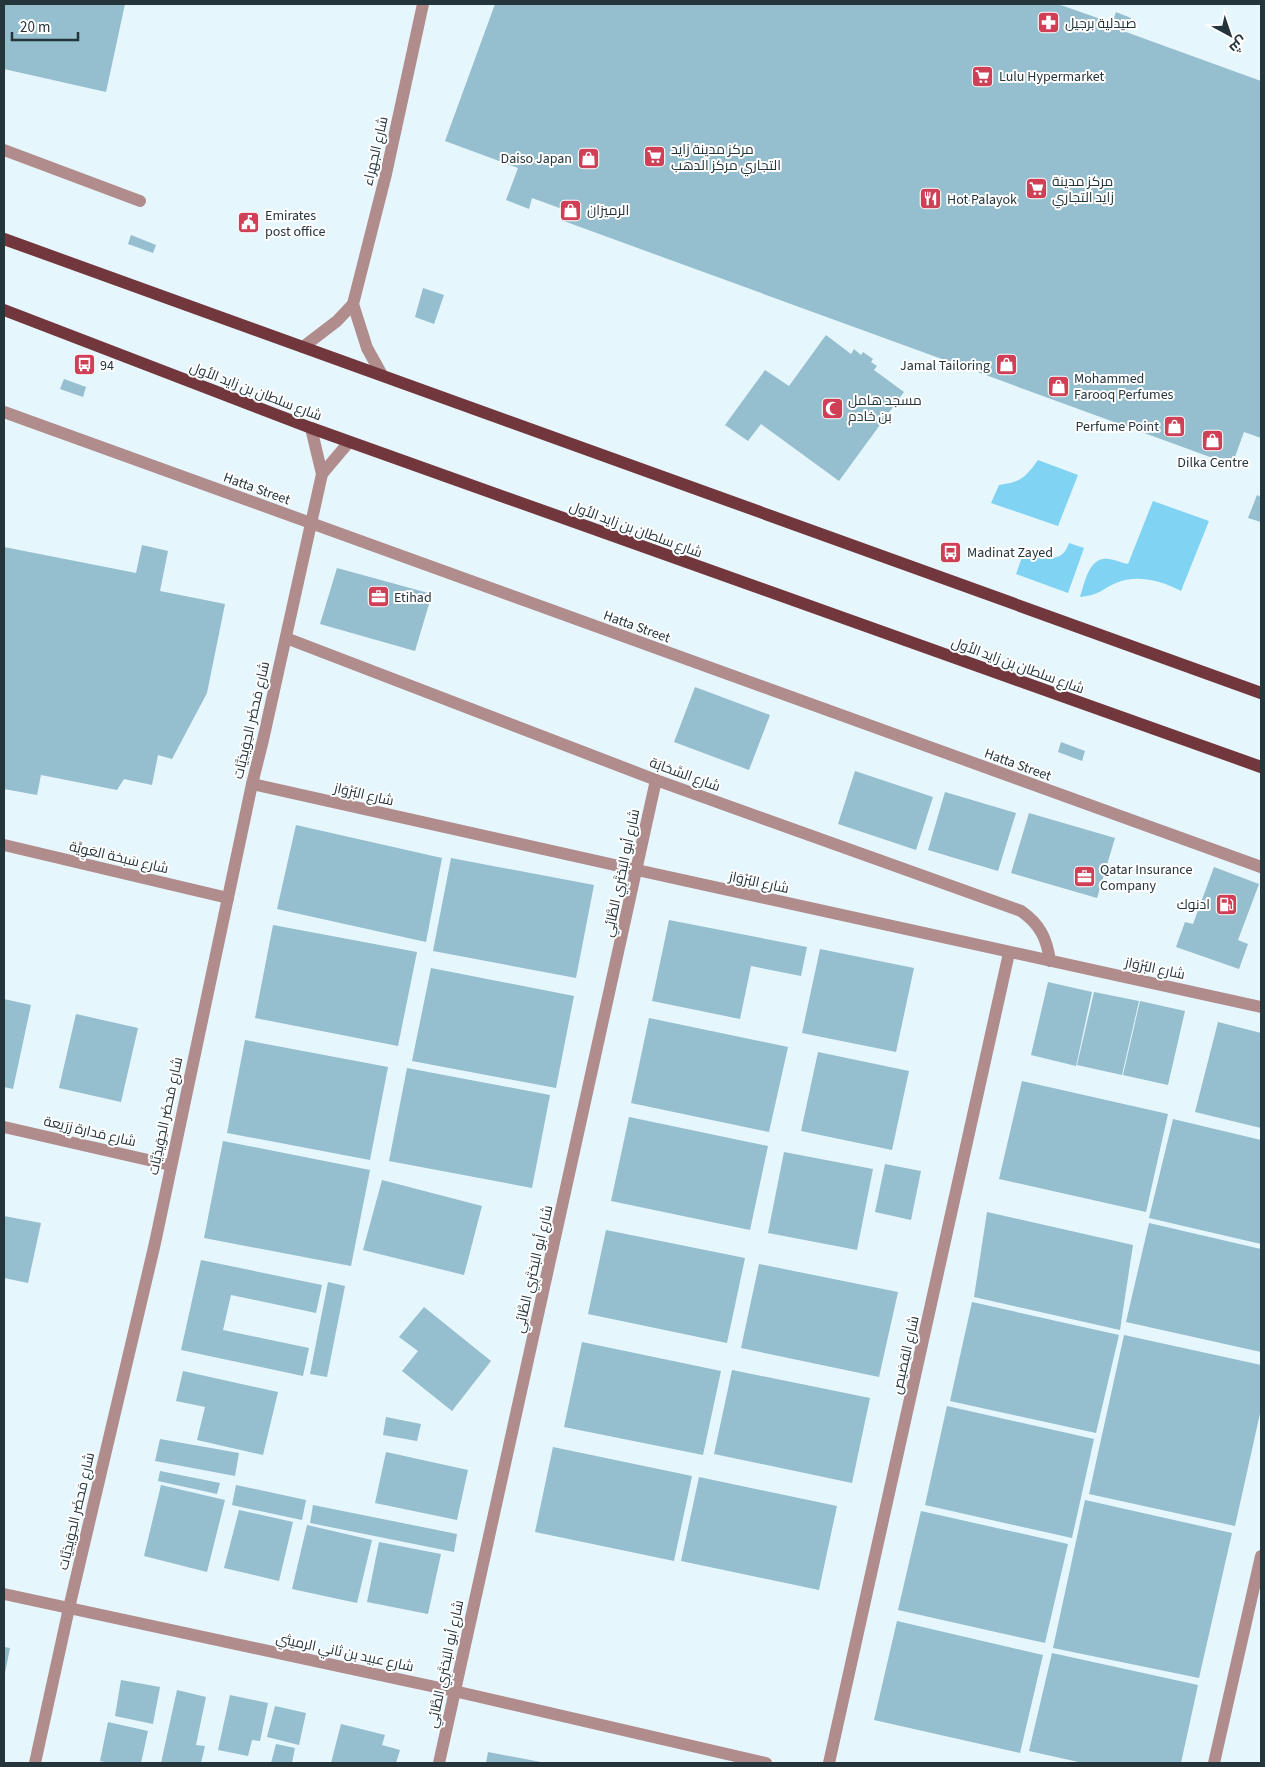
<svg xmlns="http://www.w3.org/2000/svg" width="1265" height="1767" viewBox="0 0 1265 1767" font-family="'Source Sans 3',Cairo,sans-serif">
<rect width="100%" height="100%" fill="#e6f6fd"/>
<g fill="#81d3f3">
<path d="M1038,460L1078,475L1058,526L991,503L999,485C1021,482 1025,478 1038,460Z"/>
<path d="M1153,501L1209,521L1181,591C1162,581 1137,574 1116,583C1100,590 1100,595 1080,597C1085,582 1089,556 1109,559C1116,560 1122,563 1128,564Z"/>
<path d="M1069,543L1084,548L1068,593L1016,574L1025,549C1042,556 1061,567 1069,543Z"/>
</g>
<g fill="#95becf">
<polygon points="4,4 125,4 106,92 4,69"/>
<polygon points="495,4 1058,4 1112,23 1116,12 1131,18 1126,32 1261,81 1261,438 1244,432 1232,465 561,220 565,210 532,198 529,209 506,200 518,168 445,141"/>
<polygon points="131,235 156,245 153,253 128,244"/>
<polygon points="423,288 444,295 434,324 415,317"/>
<polygon points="826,335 851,354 854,349 861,355 863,352 873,359 871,362 877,366 874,370 904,392 839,481 761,424 748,441 725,425 765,370 789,386"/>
<polygon points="64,379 86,387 83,397 60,389"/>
<polygon points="1257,495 1261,497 1261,522 1248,518"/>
<polygon points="142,545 168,551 160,591 225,604 207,693 172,759 158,755 152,785 124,779 117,790 41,775 37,795 4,789 4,547 136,573"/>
<polygon points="337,568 432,594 415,651 320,624"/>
<polygon points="695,687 770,715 749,770 674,742"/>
<polygon points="1061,742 1085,751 1082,761 1058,752"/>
<polygon points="855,771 933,797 916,850 838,824"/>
<polygon points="945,792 1016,813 998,871 928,850"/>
<polygon points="1029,813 1115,838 1097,898 1011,873"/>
<polygon points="296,825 442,858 426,942 277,909"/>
<polygon points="451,858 594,885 576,978 433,951"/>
<polygon points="1214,867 1259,884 1238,940 1248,944 1239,969 1176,947 1185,922 1193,924"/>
<polygon points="669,920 807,947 801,976 751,966 740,1019 652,1001"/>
<polygon points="273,925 417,952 398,1046 255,1018"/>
<polygon points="820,949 914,968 896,1052 802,1033"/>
<polygon points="431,968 574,996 556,1088 412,1061"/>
<polygon points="1048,982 1092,992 1076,1066 1031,1055"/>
<polygon points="1094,992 1139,1001 1122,1075 1077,1065"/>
<polygon points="4,999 31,1005 13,1089 4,1087"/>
<polygon points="1140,1001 1185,1011 1168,1085 1123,1075"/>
<polygon points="76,1014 138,1028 121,1102 59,1088"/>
<polygon points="649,1018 788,1047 769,1132 631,1103"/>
<polygon points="1218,1022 1261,1033 1261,1128 1195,1112"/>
<polygon points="245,1040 388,1067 370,1160 227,1133"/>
<polygon points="818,1052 909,1071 892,1150 801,1131"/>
<polygon points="407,1068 550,1095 532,1188 389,1161"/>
<polygon points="1022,1081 1168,1114 1146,1212 999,1179"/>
<polygon points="629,1117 768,1146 750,1230 611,1201"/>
<polygon points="1173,1119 1261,1140 1261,1244 1149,1218"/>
<polygon points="223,1141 370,1170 351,1266 204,1238"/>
<polygon points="784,1152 873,1169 857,1250 768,1233"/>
<polygon points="885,1164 921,1171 911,1220 875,1212"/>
<polygon points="382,1180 482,1206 464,1275 363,1250"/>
<polygon points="987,1212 1133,1245 1120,1330 974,1297"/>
<polygon points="4,1216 41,1223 28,1283 4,1278"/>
<polygon points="1149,1223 1261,1249 1261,1352 1126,1322"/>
<polygon points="606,1230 745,1258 727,1343 588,1314"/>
<polygon points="201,1260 322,1285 316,1313 231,1295 223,1330 309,1348 303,1376 181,1350"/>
<polygon points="759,1264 898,1292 879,1377 741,1348"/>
<polygon points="328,1282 345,1286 327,1377 310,1374"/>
<polygon points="972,1302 1119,1335 1096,1433 950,1401"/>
<polygon points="424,1307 491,1361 452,1411 402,1371 418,1351 399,1337"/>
<polygon points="1124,1335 1261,1365 1261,1409 1235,1526 1089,1494"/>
<polygon points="582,1342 721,1371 703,1455 564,1427"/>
<polygon points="732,1370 870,1398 852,1483 714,1454"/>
<polygon points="183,1371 278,1392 263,1455 197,1440 205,1407 176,1401"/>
<polygon points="947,1406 1094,1439 1072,1538 925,1505"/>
<polygon points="386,1417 421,1424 417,1441 383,1435"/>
<polygon points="160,1439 239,1453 235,1476 155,1461"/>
<polygon points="553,1447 692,1476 674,1561 535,1532"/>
<polygon points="386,1452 468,1470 457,1520 375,1503"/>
<polygon points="160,1471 220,1483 217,1494 158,1481"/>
<polygon points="699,1477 837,1506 819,1590 681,1561"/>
<polygon points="161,1485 225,1500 207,1572 144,1556"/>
<polygon points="236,1485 306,1500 302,1520 232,1505"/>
<polygon points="1085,1500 1232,1533 1199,1678 1053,1648"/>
<polygon points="313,1505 457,1534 454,1552 310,1523"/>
<polygon points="239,1510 293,1522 279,1581 224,1568"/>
<polygon points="921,1511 1068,1544 1045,1643 898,1610"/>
<polygon points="307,1525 372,1540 357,1603 292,1589"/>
<polygon points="379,1542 441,1554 428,1614 367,1602"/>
<polygon points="897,1621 1043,1655 1020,1753 874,1720"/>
<polygon points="4,1647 10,1648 5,1673 4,1673"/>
<polygon points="1052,1653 1198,1685 1181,1763 1083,1763 1029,1751"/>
<polygon points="121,1680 160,1687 153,1724 115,1716"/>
<polygon points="177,1690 206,1697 196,1745 205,1746 201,1763 161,1763"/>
<polygon points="230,1695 268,1703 260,1741 252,1740 248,1756 218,1750"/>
<polygon points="275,1706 306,1713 299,1745 267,1737"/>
<polygon points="108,1722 148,1731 141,1763 111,1763 100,1761"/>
<polygon points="341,1724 385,1735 382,1745 400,1750 396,1763 331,1763"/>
<polygon points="276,1744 295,1748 292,1763 271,1763"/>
<polygon points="488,1752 541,1762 541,1763 486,1763"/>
</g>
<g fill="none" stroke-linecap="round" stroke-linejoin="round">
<g stroke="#b08c8d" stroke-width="12">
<polyline points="4,150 140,201"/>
<polyline points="353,304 367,348 382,375"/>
<polyline points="303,347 337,321 353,304 386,174 423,4"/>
<polyline points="4,412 1261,867"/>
<polyline points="322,474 349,442"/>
<path d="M286,638L656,780L1021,911C1040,924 1047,939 1050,961"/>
<polyline points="252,784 637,870 1261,1007"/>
<polyline points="4,845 228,898"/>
<polyline points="4,1127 170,1165"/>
<polyline points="4,1594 454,1691 766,1763"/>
<polyline points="35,1763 69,1608 155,1243 252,784 263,740 322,474 311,428"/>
<polyline points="439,1763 656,780"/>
<polyline points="829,1763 1009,953"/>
<polyline points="1214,1763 1261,1556"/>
</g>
<g stroke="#72373d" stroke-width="12">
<polyline points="4,239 1261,693"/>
<polyline points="4,310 311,428 1261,767"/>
</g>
</g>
<defs>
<symbol id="pharmacy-square" viewBox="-11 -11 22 22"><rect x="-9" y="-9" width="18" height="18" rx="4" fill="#cf3f56" stroke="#fff"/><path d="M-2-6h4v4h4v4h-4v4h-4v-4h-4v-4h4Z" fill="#fff"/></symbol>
<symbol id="supermarket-square" viewBox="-11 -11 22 22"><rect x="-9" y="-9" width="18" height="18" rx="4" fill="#cf3f56" stroke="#fff"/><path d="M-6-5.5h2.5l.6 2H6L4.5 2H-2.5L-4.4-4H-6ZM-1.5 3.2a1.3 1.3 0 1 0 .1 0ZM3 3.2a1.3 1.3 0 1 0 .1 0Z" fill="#fff"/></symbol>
<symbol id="shop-square" viewBox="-11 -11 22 22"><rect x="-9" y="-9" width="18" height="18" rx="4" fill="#cf3f56" stroke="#fff"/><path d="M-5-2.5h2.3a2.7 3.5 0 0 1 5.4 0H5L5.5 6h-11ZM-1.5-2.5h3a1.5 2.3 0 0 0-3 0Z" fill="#fff"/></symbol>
<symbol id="restaurant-square" viewBox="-11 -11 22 22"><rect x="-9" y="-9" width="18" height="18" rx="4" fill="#cf3f56" stroke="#fff"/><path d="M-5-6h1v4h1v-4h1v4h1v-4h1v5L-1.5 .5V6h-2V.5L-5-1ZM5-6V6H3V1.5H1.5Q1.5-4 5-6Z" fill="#fff"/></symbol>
<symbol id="civic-square" viewBox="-11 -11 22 22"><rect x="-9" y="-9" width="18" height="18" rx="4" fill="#cf3f56" stroke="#fff"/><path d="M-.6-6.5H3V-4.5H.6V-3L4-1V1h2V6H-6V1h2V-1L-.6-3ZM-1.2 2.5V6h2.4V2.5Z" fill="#fff"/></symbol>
<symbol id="bus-square" viewBox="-11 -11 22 22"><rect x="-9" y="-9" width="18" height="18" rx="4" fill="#cf3f56" stroke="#fff"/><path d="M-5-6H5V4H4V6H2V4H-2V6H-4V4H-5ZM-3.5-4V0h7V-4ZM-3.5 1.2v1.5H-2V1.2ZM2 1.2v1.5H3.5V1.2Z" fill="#fff"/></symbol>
<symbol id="mosque-square" viewBox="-11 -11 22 22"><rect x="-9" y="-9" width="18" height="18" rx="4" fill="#cf3f56" stroke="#fff"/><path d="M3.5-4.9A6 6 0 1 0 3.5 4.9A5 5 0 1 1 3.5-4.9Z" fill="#fff"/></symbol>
<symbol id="office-square" viewBox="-11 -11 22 22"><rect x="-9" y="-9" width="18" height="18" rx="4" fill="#cf3f56" stroke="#fff"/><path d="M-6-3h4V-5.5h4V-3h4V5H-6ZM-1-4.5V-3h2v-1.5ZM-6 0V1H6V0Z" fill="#fff"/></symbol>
<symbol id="fuel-square" viewBox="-11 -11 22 22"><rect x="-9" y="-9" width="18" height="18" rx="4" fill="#cf3f56" stroke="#fff"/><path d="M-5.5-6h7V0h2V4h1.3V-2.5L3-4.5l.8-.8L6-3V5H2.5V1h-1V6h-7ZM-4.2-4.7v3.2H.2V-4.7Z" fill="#fff"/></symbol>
</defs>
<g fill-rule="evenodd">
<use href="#pharmacy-square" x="1036" y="10" width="25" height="25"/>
<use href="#supermarket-square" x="970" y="64" width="25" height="25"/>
<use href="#supermarket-square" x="642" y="144" width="25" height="25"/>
<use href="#shop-square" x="576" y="146" width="25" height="25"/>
<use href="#supermarket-square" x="1024" y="176" width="25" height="25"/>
<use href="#restaurant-square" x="918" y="186" width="25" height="25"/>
<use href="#shop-square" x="558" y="198" width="25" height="25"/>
<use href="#civic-square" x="236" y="210" width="25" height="25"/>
<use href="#bus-square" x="72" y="352" width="25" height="25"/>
<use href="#shop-square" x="994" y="352" width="25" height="25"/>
<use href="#shop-square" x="1046" y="374" width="25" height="25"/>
<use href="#mosque-square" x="820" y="396" width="25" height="25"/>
<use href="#shop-square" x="1162" y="414" width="25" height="25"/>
<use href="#shop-square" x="1200" y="428" width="25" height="25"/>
<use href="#bus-square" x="938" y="540" width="25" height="25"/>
<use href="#office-square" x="366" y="584" width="25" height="25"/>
<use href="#office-square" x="1072" y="864" width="25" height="25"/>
<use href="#fuel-square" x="1214" y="892" width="25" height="25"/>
</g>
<g text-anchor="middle" stroke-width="4" stroke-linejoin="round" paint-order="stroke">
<g font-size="14" fill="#24353c" stroke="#fff" text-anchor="start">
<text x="1065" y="28">صيدلية برجيل</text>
<text x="999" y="81">Lulu Hypermarket</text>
<text x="671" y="154">مركز مدينة زايد<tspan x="671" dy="16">التجاري مركز الدهب</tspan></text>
<text x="572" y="163" text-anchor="end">Daiso Japan</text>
<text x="1052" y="186">مركز مدينة<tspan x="1052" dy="16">زايد التجاري</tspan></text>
<text x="947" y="204">Hot Palayok</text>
<text x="587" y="215">الرميزان</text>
<text x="265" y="220">Emirates<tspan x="265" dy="16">post office</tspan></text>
<text x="100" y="370">94</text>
<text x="990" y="370" text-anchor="end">Jamal Tailoring</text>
<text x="1074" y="383">Mohammed<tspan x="1074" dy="16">Farooq Perfumes</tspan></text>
<text x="848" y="405">مسجد هامل<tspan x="848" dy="16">بن خادم</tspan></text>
<text x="1159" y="431" text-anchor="end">Perfume Point</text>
<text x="1213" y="467" text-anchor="middle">Dilka Centre</text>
<text x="967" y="557">Madinat Zayed</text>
<text x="394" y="602">Etihad</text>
<text x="1100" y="874">Qatar Insurance<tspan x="1100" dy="16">Company</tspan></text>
<text x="1210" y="909" text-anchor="end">ادنوك</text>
</g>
<g font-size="14" fill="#24353c" stroke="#fff">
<text transform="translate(375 151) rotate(-77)" y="5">شارع الجهراء</text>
<text transform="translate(256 391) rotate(21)" y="5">شارع سلطان بن زايد الأول</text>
<text transform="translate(257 488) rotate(20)" y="5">Hatta Street</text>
<text transform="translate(636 529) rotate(20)" y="5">شارع سلطان بن زايد الأول</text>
<text transform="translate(637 626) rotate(20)" y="5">Hatta Street</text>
<text transform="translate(1018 665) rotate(20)" y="5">شارع سلطان بن زايد الأول</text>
<text transform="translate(251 720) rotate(-77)" y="5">شارع مَحضَر الحِوَيذِيَّات</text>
<text transform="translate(1018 764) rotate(20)" y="5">Hatta Street</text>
<text transform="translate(685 774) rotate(20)" y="5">شارع السَّحَابَة</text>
<text transform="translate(364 794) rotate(13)" y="5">شارع البُرْوَاز</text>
<text transform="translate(119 857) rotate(13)" y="5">شارع سَبخة العَوِيَّة</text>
<text transform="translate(621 873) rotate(-78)" y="5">شارع أبو البَختَرِي الطَّائِي</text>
<text transform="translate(759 882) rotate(12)" y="5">شارع البُرْوَاز</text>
<text transform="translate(1155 968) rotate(12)" y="5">شارع البُرْوَاز</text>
<text transform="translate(165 1116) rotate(-78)" y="5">شارع مَحضَر الحِوَيذِيَّات</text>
<text transform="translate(90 1131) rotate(13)" y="5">شارع مَدارة زِرَيعة</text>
<text transform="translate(533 1269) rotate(-77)" y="5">شارع أبو البَختَرِي الطَّائِي</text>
<text transform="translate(905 1355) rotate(-77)" y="5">شارع القِصَيص</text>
<text transform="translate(76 1511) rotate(-77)" y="5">شارع مَحضَر الحِوَيذِيَّات</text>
<text transform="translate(345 1652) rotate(12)" y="5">شارع عبيد بن ثاني الرميثي</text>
<text transform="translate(445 1664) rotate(-78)" y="5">شارع أبو البَختَرِي الطَّائِي</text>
</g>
</g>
<rect width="1265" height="1767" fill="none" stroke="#24353c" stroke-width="10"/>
<g transform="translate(1230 35) rotate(140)" stroke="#ffffff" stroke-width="4" paint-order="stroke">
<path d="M0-4L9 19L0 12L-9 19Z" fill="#24353c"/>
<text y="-8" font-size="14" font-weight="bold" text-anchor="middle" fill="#24353c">ش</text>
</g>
<path d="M12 32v8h66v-8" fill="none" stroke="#24353c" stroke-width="2.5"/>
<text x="20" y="32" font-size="15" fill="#24353c" stroke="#ffffff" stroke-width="4" paint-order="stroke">20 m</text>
</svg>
